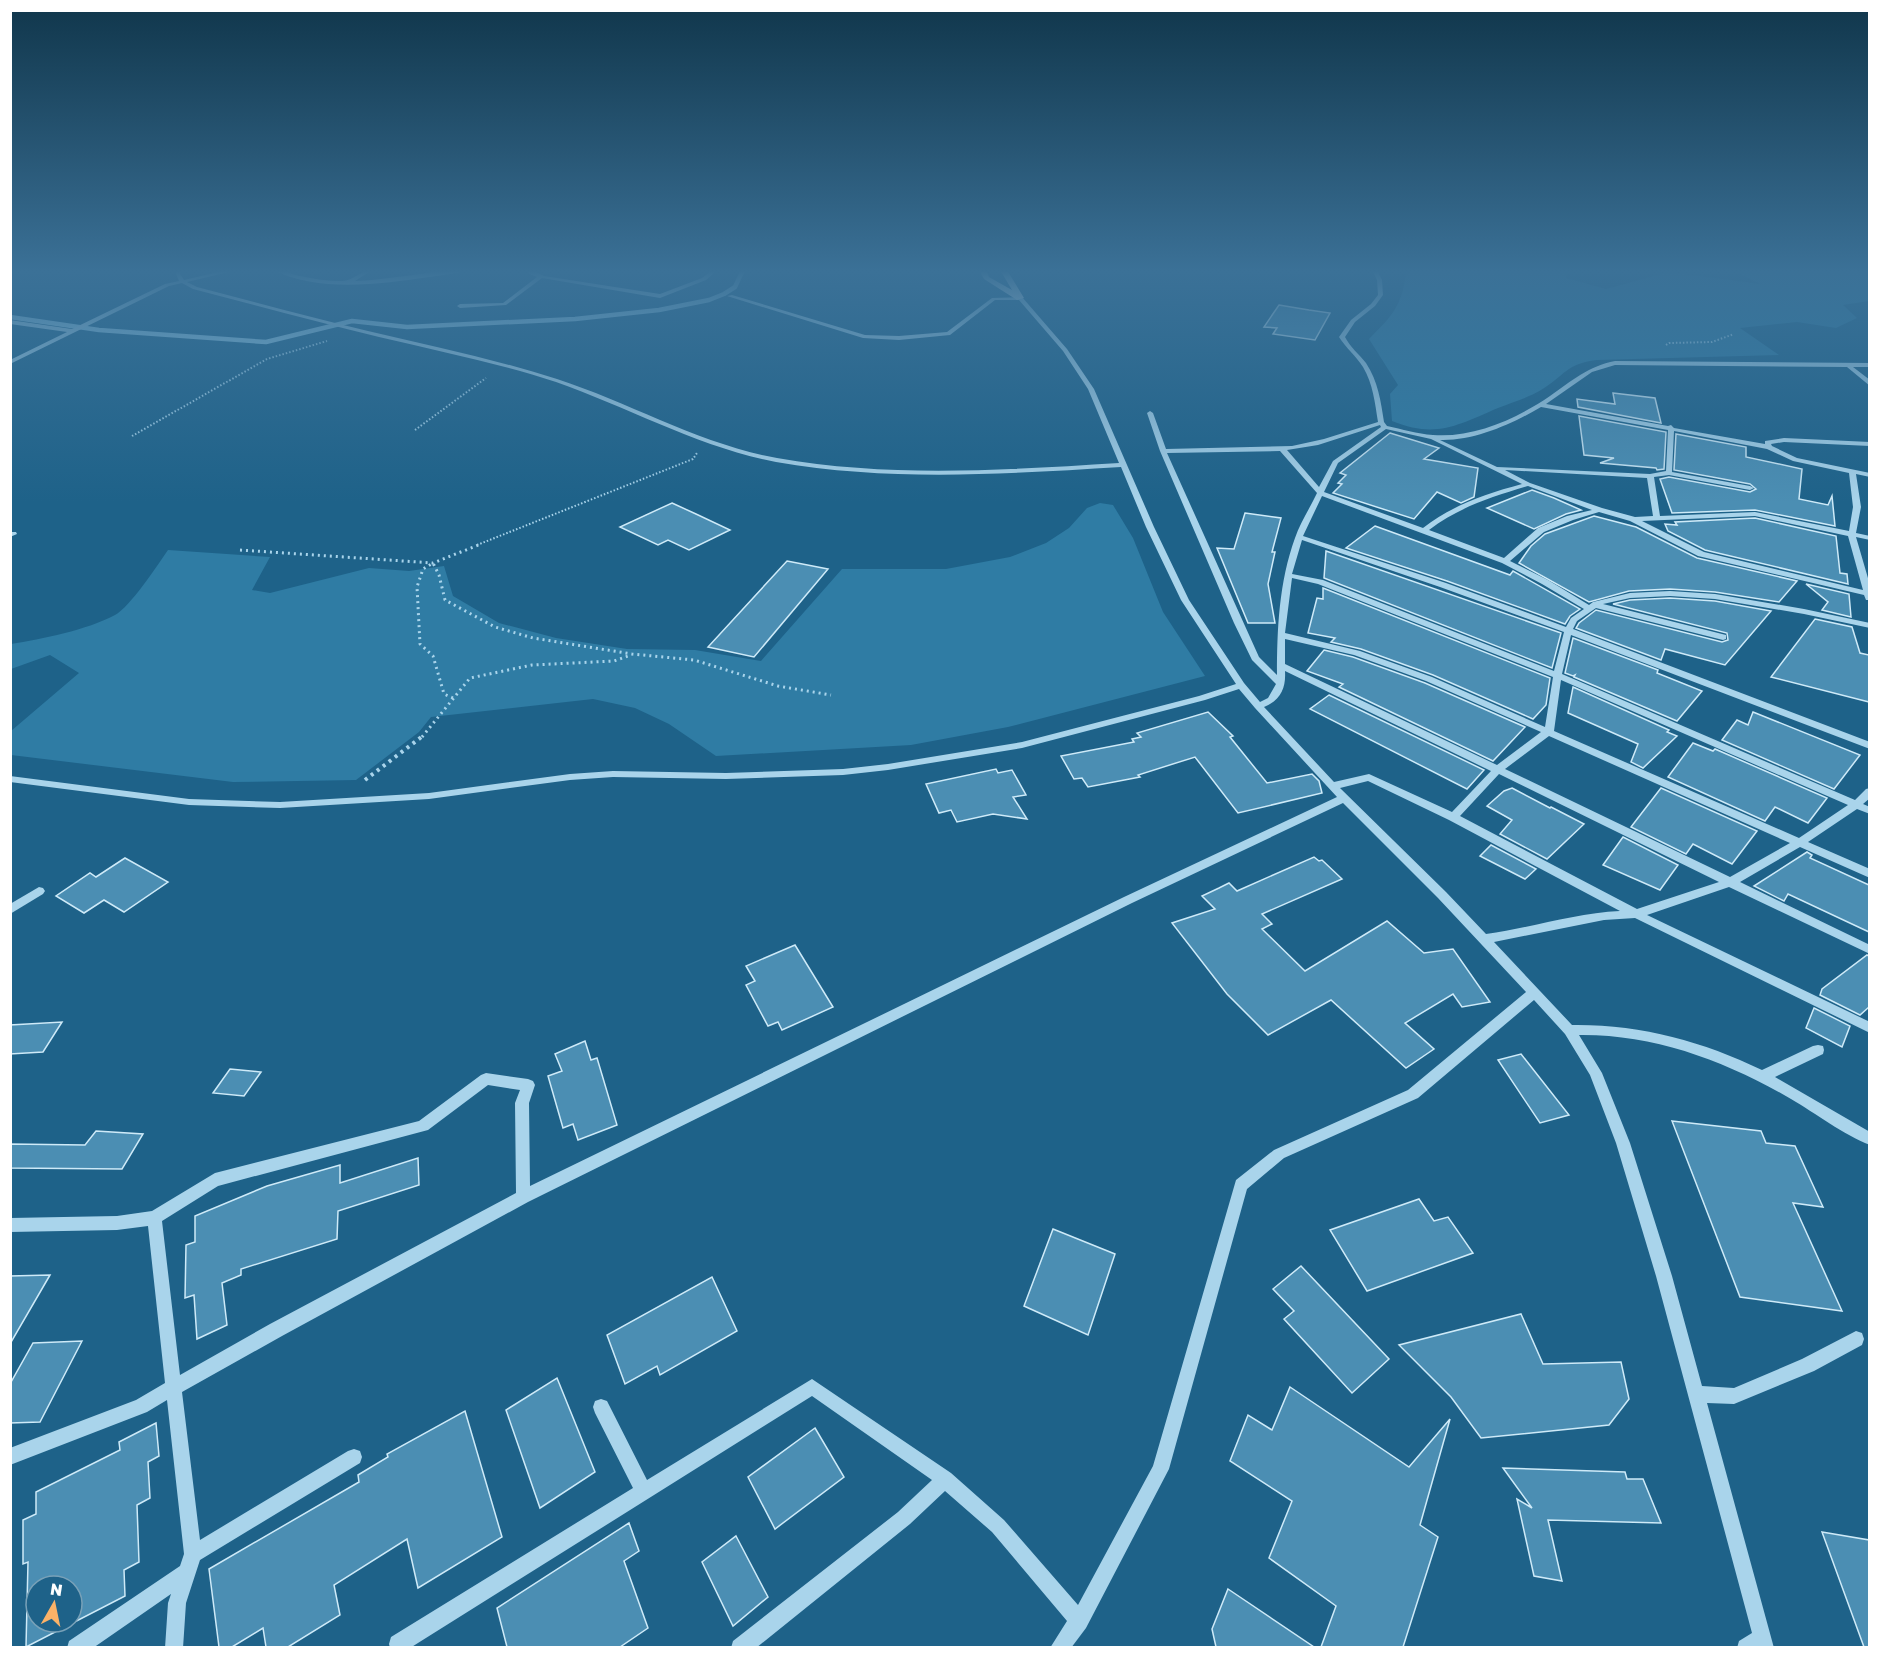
<svg xmlns="http://www.w3.org/2000/svg" width="1880" height="1658" viewBox="0 0 1880 1658" font-family="'Golos Text',sans-serif">
<rect width="100%" height="100%" fill="#1e6289"/>
<g fill="#2f7ca4">
<path d="M1409,270H1567L1566,278L1606,289L1669,272L1760,284L1732,270H1869V301L1843,305L1857,318L1836,328L1797,322L1740,328L1779,355L1597,360C1565,364 1566,375 1541,390C1528,398 1512,402 1498,408C1458,425 1436,439 1392,421L1390,394L1398,385L1369,339C1392,316 1403,305 1406,271Z"/>
<path d="M1100,503L1113,505L1133,538L1163,612L1205,676L1008,727L911,745L716,756L669,724L635,708L593,699L431,717L419,732L356,780L233,782L11,755V731L79,673L50,655L11,669V644C42,639 87,630 115,615C130,607 157,566 168,550L270,557L252,590L270,593L369,568L409,571L444,566L453,596L499,623L556,638L627,649L695,650L761,661L842,569H946L1010,557L1046,543L1069,528L1087,508Z"/>
</g>
<g fill="none" stroke-linecap="round" stroke-linejoin="round">
<polyline stroke="#9cd2ed" stroke-width="4.5" points="10,317 99,330 266,342 352,321 407,327 575,319 659,310 709,300 724,294 735,287 743,270"/>
</g>
<g fill="#4b8eb3" stroke="#ceeaf8" stroke-width="1.5" fill-rule="evenodd">
<polygon points="1279,305 1309,310 1330,313 1315,340 1273,334 1277,328 1264,327"/>
<polygon points="1613,393 1655,398 1661,423 1578,407 1577,399 1615,404"/>
<polygon points="1579,416 1666,432 1664,469 1657,470 1656,468 1600,463 1614,458 1584,455"/>
<polygon points="1390,433 1439,448 1424,459 1478,468 1474,497 1461,503 1437,492 1414,519 1333,493 1342,484 1338,483 1346,475 1340,473"/>
<polygon points="1676,434 1746,447 1746,457 1802,469 1799,499 1828,505 1832,496 1835,526 1755,510 1672,513 1660,479 1669,477 1750,492 1756,489 1750,484 1674,470"/>
<polygon points="1532,490 1554,498 1581,510 1566,514 1534,529 1487,508"/>
<polygon points="672,503 696,514 730,530 689,550 668,540 658,545 620,527"/>
<polygon points="1245,513 1281,518 1272,552 1275,552 1268,584 1275,623 1248,623 1217,548 1234,549"/>
<polygon points="1594,516 1636,527 1697,558 1797,581 1779,602 1715,592 1670,589 1629,591 1589,602 1519,563 1531,546 1545,534"/>
<polygon points="1755,518 1836,536 1840,573 1847,574 1848,584 1705,550 1668,531 1665,524 1677,525 1675,522"/>
<polygon points="1375,526 1510,575 1513,571 1580,609 1570,616 1565,624 1447,581 1346,548"/>
<polygon points="1326,551 1561,633 1552,668 1324,578"/>
<polygon points="787,561 828,569 754,657 708,647"/>
<polygon points="1806,584 1849,594 1851,617 1822,610 1828,602"/>
<polygon points="1323,588 1550,678 1546,705 1533,719 1433,675 1361,649 1331,642 1335,638 1308,633 1317,598 1323,599"/>
<polygon points="1670,598 1715,601 1771,611 1725,665 1665,649 1661,660 1576,628 1579,623 1596,610 1722,642 1728,640 1727,633 1613,604 1630,600"/>
<polygon points="1815,619 1852,627 1860,653 1869,655 1869,702 1771,677"/>
<polygon points="1573,638 1658,670 1657,673 1702,691 1677,721 1574,677 1575,675 1573,676 1565,673"/>
<polygon points="1324,650 1353,657 1425,683 1525,727 1493,761 1339,687 1343,684 1307,671"/>
<polygon points="1573,687 1669,730 1667,732 1677,736 1643,768 1631,762 1638,744 1568,713"/>
<polygon points="1329,695 1484,770 1467,789 1310,709"/>
<polygon points="1208,712 1233,736 1230,737 1267,783 1312,774 1319,781 1322,793 1238,813 1195,757 1138,775 1140,777 1088,787 1082,778 1074,779 1061,756 1134,742 1132,739 1141,737 1137,733"/>
<polygon points="1753,712 1860,755 1834,789 1722,740 1737,720 1748,725"/>
<polygon points="1693,743 1713,751 1715,749 1827,798 1808,823 1775,807 1765,821 1668,777"/>
<polygon points="996,769 998,773 1012,770 1026,795 1013,797 1027,819 993,814 957,822 951,810 939,813 926,784"/>
<polygon points="1512,788 1550,808 1551,807 1584,824 1547,859 1500,834 1512,820 1487,806 1504,791"/>
<polygon points="1661,788 1757,831 1732,864 1693,844 1686,854 1631,827"/>
<polygon points="1623,837 1678,865 1660,890 1603,865"/>
<polygon points="1491,845 1536,869 1525,879 1480,856"/>
<polygon points="1807,852 1812,855 1810,858 1869,885 1869,932 1788,894 1784,901 1754,886"/>
<polygon points="1314,857 1319,861 1322,860 1342,879 1262,914 1272,924 1262,929 1305,971 1387,921 1424,953 1453,949 1490,1002 1462,1007 1453,994 1405,1023 1434,1049 1406,1068 1331,1000 1268,1035 1227,994 1172,923 1215,909 1202,896 1219,888 1229,883 1237,891"/>
<polygon points="125,858 168,882 124,912 104,900 84,913 56,896 90,873 96,877"/>
<polygon points="795,945 833,1007 782,1030 778,1022 768,1026 746,985 755,981 746,966"/>
<polygon points="1867,955 1869,956 1869,1007 1860,1015 1820,995 1822,989"/>
<polygon points="1814,1008 1850,1026 1842,1047 1806,1028"/>
<polygon points="62,1022 43,1052 10,1054 10,1025"/>
<polygon points="585,1041 591,1060 597,1058 617,1125 578,1140 573,1124 563,1128 548,1076 562,1071 555,1054"/>
<polygon points="1521,1054 1569,1115 1540,1123 1498,1060"/>
<polygon points="230,1069 261,1072 244,1096 213,1093"/>
<polygon points="1672,1121 1761,1131 1766,1143 1795,1146 1823,1207 1793,1203 1842,1311 1740,1297"/>
<polygon points="96,1131 143,1134 122,1169 10,1168 10,1144 85,1145"/>
<polygon points="418,1158 419,1185 338,1211 337,1239 241,1269 241,1275 222,1283 227,1325 197,1339 194,1295 185,1298 186,1245 195,1242 195,1216 267,1186 340,1165 340,1183"/>
<polygon points="1419,1199 1434,1221 1448,1217 1473,1253 1367,1291 1330,1230"/>
<polygon points="1053,1229 1115,1254 1088,1335 1024,1306"/>
<polygon points="1301,1266 1389,1359 1352,1393 1284,1319 1294,1311 1273,1289"/>
<polygon points="50,1275 10,1344 10,1276"/>
<polygon points="712,1277 737,1331 660,1375 657,1366 625,1384 607,1335"/>
<polygon points="1521,1314 1543,1364 1621,1362 1629,1399 1609,1425 1481,1438 1451,1397 1399,1345"/>
<polygon points="82,1341 40,1422 10,1423 10,1384 33,1343"/>
<polygon points="557,1378 595,1472 540,1508 506,1410"/>
<polygon points="1290,1387 1409,1467 1450,1419 1420,1525 1438,1537 1403,1647 1321,1647 1336,1606 1269,1558 1292,1501 1230,1461 1248,1415 1272,1430"/>
<polygon points="465,1411 502,1537 418,1588 407,1539 334,1585 340,1615 288,1647 266,1647 263,1628 232,1647 219,1647 209,1569 359,1482 358,1475 388,1457 387,1454"/>
<path d="M156,1423L159,1456L148,1462L150,1498L137,1505L139,1562L124,1570L125,1596L26,1647L28,1562L23,1564V1520L36,1514V1492L120,1450L119,1442ZM36,1586H72V1622H36Z"/>
<polygon points="815,1428 844,1477 775,1529 748,1477"/>
<polygon points="1503,1468 1625,1472 1627,1479 1643,1479 1661,1523 1548,1520 1562,1581 1534,1576 1517,1499 1532,1508"/>
<polygon points="629,1523 639,1551 624,1561 648,1628 620,1647 507,1647 497,1608"/>
<polygon points="1822,1532 1869,1540 1869,1647 1864,1647"/>
<polygon points="736,1536 768,1597 733,1626 702,1562"/>
<polygon points="1228,1589 1314,1647 1216,1647 1212,1629"/>
</g>
<g fill="none" stroke-linecap="round" stroke-linejoin="round">
<g stroke="#a9d4eb" stroke-width="2" stroke-dasharray="1.5 2" stroke-linecap="butt">
<polyline points="1666,345 1669,343 1712,342 1734,334"/>
<polyline points="415,430 486,378"/>
<polyline points="132,436 267,359 327,341"/>
<polyline points="477,545 693,459 697,453"/>
</g>
<g stroke="#a9d4eb" stroke-width="3" stroke-dasharray="2 4" stroke-linecap="butt">
<polyline points="240,550 433,563 481,544"/>
<polyline points="453,698 444,694 433,656 420,644 417,587 423,569 433,563 439,575 445,600 495,627 533,638 632,654 694,660 778,686 831,695"/>
<polyline points="422,737 470,678 532,665 614,661 631,655"/>
</g>
<polyline stroke="#a9d4eb" stroke-width="4" stroke-dasharray="3 4.5" stroke-linecap="butt" points="365,780 424,735"/>
<g fill="#a9d4eb" fill-rule="evenodd">
<path d="M177,270H182L180,274L184,280L227,270H237L187,282L197,287C254,302 310,317 368,331C431,346 495,359 557,379C631,403 699,444 777,458C889,478 1006,470 1119,463L1088,389L1063,351L1019,300H995L950,335L899,340L863,338L727,296L732,295L865,335L899,336L947,332L992,298L1022,297L1067,349L1094,389L1154,527L1189,600L1244,683L1260,702L1268,698L1276,684L1252,660L1234,623L1160,451L1147,413L1150,411L1153,413L1166,449L1292,446L1324,439L1378,422C1375,403 1373,384 1363,367C1356,356 1346,348 1339,337L1351,320L1371,304L1378,295L1377,280L1372,270H1377L1382,280L1383,295L1375,306L1355,322L1345,337C1350,347 1359,354 1366,363C1378,381 1381,402 1384,422L1387,426C1402,429 1417,434 1433,435C1474,438 1516,419 1550,396C1571,381 1589,366 1615,361L1870,363V367H1853L1870,380V386L1847,367L1615,365L1592,372L1546,404L1668,426L1671,425L1674,428L1765,444V441L1784,438L1870,442V446L1784,442L1771,444L1772,446L1797,458L1870,473V477L1856,474L1861,507L1856,533L1870,536V540L1856,537L1870,585V600H1866L1864,595L1698,556L1630,521L1599,512L1573,520L1544,532L1510,561L1548,580L1589,605L1593,602L1630,593L1670,591L1715,594L1804,609L1870,623V628L1804,614L1715,599L1670,596L1630,598L1603,604L1726,635V639L1723,640L1596,608L1577,621L1573,629L1870,742V749L1571,635L1562,674L1855,800L1866,789L1870,788V798L1863,804L1870,807V814L1857,809L1808,842L1870,869V878L1800,847L1740,882L1870,945V954L1729,887L1647,915L1870,1022V1033L1635,918L1604,920L1494,942L1572,1025C1639,1024 1702,1041 1762,1070L1813,1046L1818,1045L1823,1046L1824,1050L1823,1054L1775,1077L1870,1132V1145C1844,1135 1815,1113 1791,1099C1726,1061 1654,1034 1579,1035L1602,1073L1630,1143L1672,1276L1702,1386L1734,1388L1802,1359L1856,1331L1862,1333L1864,1339L1862,1345L1814,1371L1734,1404L1707,1403L1774,1648H1737L1739,1641L1752,1633L1656,1276L1616,1143L1590,1075L1565,1034L1534,1000L1418,1098L1284,1158L1247,1189L1169,1469L1086,1628L1071,1648H1050L1067,1621L992,1532L945,1491L910,1524L756,1648H731L733,1641L898,1512L932,1480L812,1396L410,1648H390L389,1644L391,1637L633,1488L595,1413L593,1407L595,1401L601,1399L607,1401L647,1480L812,1379L951,1473L1004,1520L1078,1605L1153,1466L1236,1180L1274,1150L1408,1090L1526,992L1438,898L1343,803L1132,903L528,1202L282,1336L182,1392L200,1540L348,1451L354,1449L360,1451L362,1457L360,1463L200,1560L186,1603L183,1648H165L168,1603L171,1594L93,1648H67L69,1641L180,1566L184,1554L167,1400L147,1412L10,1465V1448L136,1400L165,1383L148,1226L117,1230L10,1232V1218L117,1216L152,1211L215,1173L419,1121L481,1075L486,1073L528,1079L533,1081L535,1085L529,1103L530,1186L1124,897L1337,797L1255,708L1239,689L1205,700L1022,748L888,770L843,775L726,779L613,777L570,780L429,799L280,808L189,805L10,782V776L189,799L280,802L429,793L570,774L613,771L726,773L843,769L888,764L1022,742L1199,696L1236,684L1181,600L1146,527L1121,467C1007,474 890,482 776,462C698,447 630,408 556,382C498,363 438,351 379,337C317,322 255,305 193,289L182,283L169,286L10,364V360L67,332L10,324V320L72,329L165,284L179,281L176,274ZM1541,407L1668,430L1666,471L1650,474L1497,467L1440,440C1475,441 1512,424 1541,407ZM1380,425L1381,427L1333,461L1319,487L1287,450L1318,445ZM1386,429L1431,439L1522,484C1485,494 1453,505 1423,528L1324,492L1338,463ZM1674,431L1767,449L1793,461L1849,473L1853,507L1849,531L1755,512L1660,516L1654,477L1669,475L1750,490L1754,488L1750,486L1672,472ZM1280,451L1317,493C1310,508 1300,523 1295,538C1279,582 1277,629 1277,675L1259,657L1167,453ZM1505,470L1647,478L1653,516L1635,517L1602,508L1530,483ZM1528,486L1592,510L1567,516L1538,528L1504,558L1429,530C1459,507 1492,497 1528,486ZM1322,496L1502,563L1542,584L1584,609L1571,618L1566,627L1446,583L1303,536ZM1755,516L1848,536L1863,590L1704,552L1642,521ZM1302,540L1440,587L1564,632L1554,671L1323,580L1292,574ZM1292,578L1318,584L1553,677L1545,727L1432,677L1360,651L1285,633ZM1285,639L1354,655L1426,681L1541,732L1497,765L1285,664ZM1285,671L1491,771L1452,812L1369,774L1334,782L1264,707C1281,700 1286,688 1285,671ZM1561,680L1848,805L1799,838L1554,731ZM1549,736L1790,843L1730,877L1505,769ZM1499,774L1719,882L1637,909L1460,816ZM1368,781L1449,820L1620,911C1575,913 1531,928 1486,934L1446,892L1340,788ZM488,1085L520,1090L515,1103L516,1193L270,1324L180,1375L162,1221L218,1186L428,1130Z"/>
<path d="M273,270C283,270 291,274 300,276C314,279 328,281 342,281C353,281 361,270 372,270L355,281C392,280 430,270 466,270C455,274 442,275 430,277C380,284 320,293 273,270Z"/>
<polygon points="527,270 532,270 544,276 660,294 702,278 710,272 710,270 714,270 714,273 706,280 660,298 542,278 506,305 460,308 457,306 460,304 503,303 537,277 529,274"/>
<polygon points="10,532 16,532 17,534 10,537"/>
<polygon points="39,887 43,888 45,891 43,894 10,914 10,904"/>
</g>
<polygon fill="#eef8fe" fill-rule="evenodd" points="979,270 986,270 989,277 1012,290 1000,270 1007,270 1024,298 1017,300 984,279"/>
</g>
<linearGradient id="sky" x2="0" y2="1"><stop stop-color="#10364b"/><stop offset="0.54" stop-color="#3b7197"/><stop offset="1" stop-color="#3b7197" stop-opacity="0"/></linearGradient>
<rect width="1880" height="502" fill="url(#sky)"/>
<rect width="1880" height="1658" fill="none" stroke="#ffffff" stroke-width="24"/>
<g transform="translate(54 1604) rotate(9)"><circle r="28" fill="#1e6289" stroke="#78a1b8" stroke-width="1.5"/>
<path d="M0-4.5L10 22L0 15L-10 22Z" fill="#fab268"/>
<text y="-9" font-size="16" font-weight="bold" text-anchor="middle" fill="#ffffff">N</text>
</g>
</svg>
